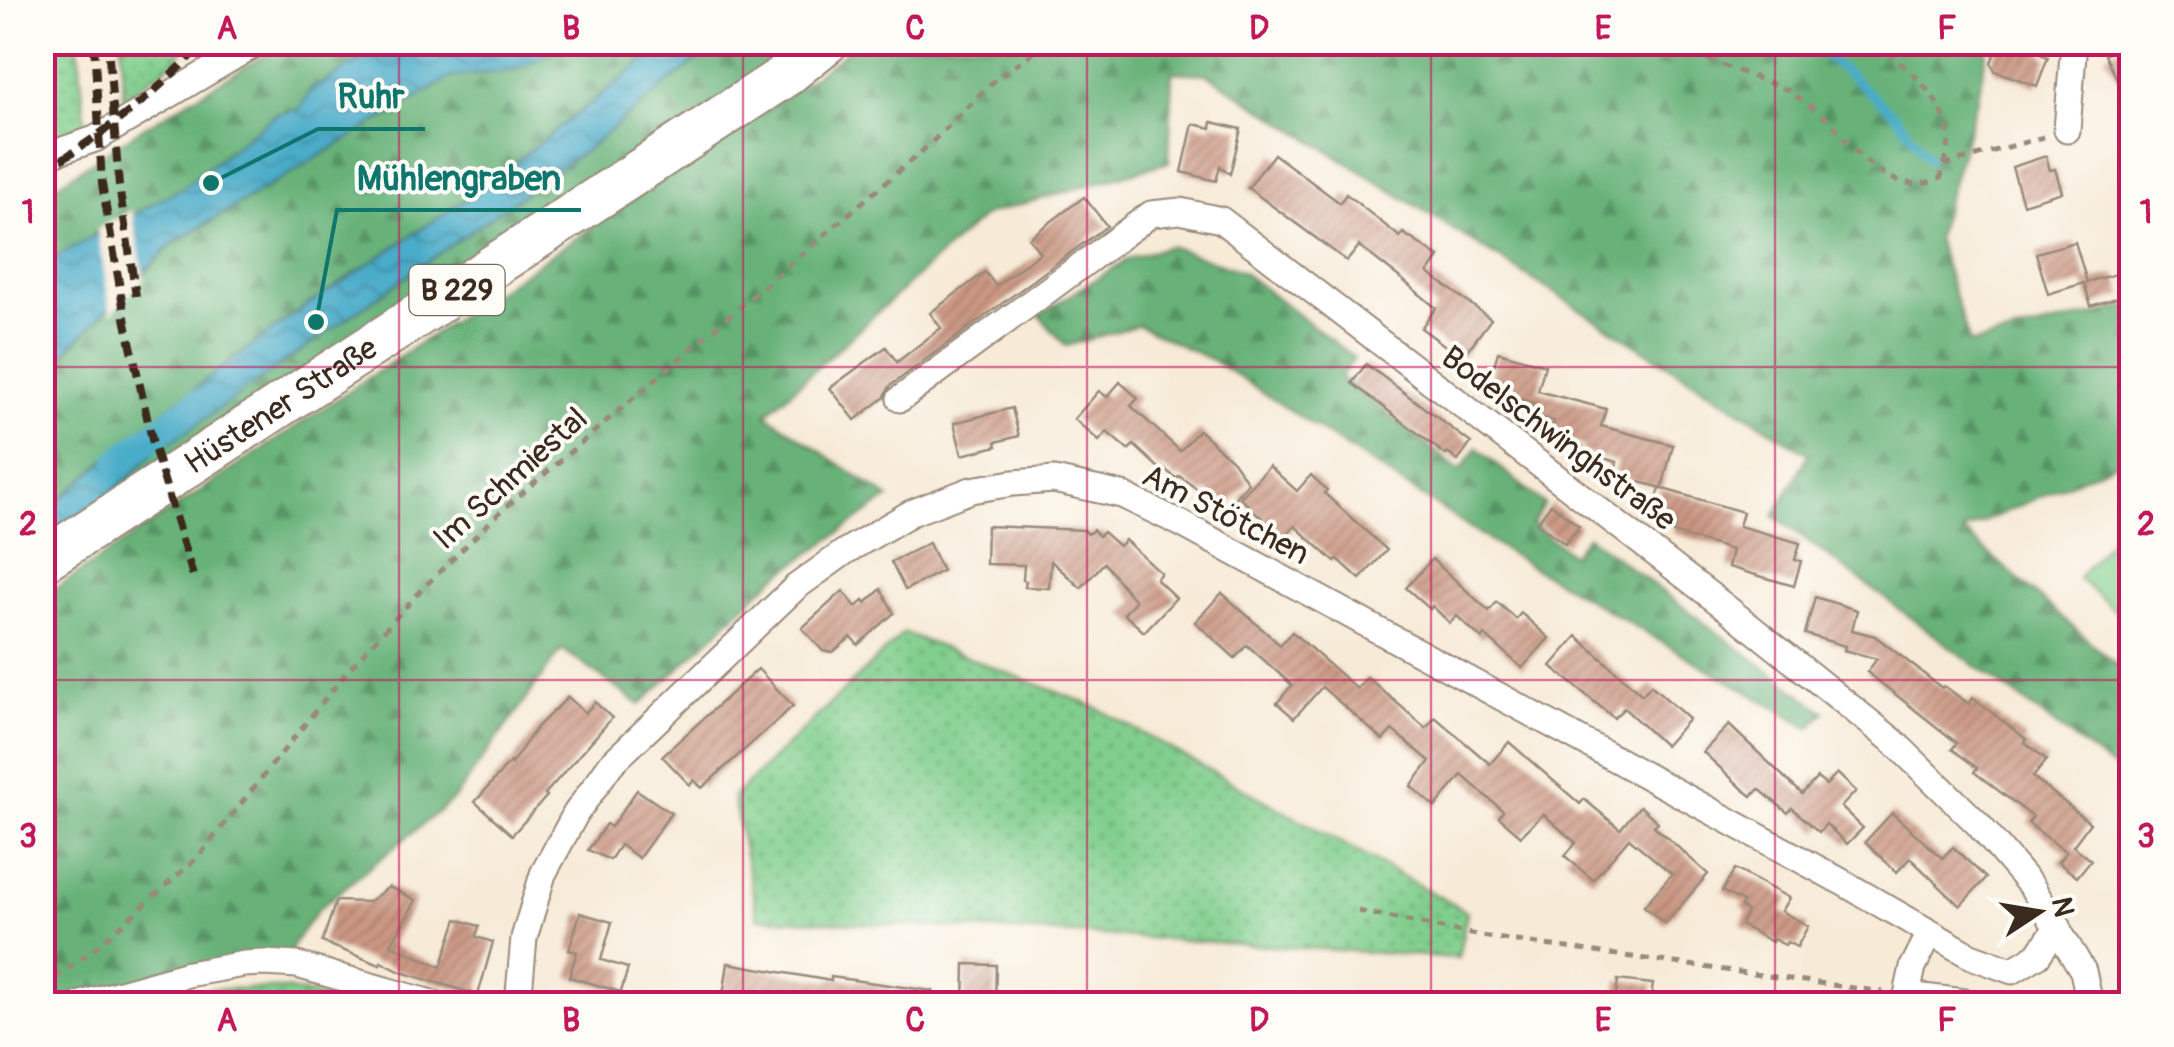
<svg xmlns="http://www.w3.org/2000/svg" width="2174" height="1047" viewBox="0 0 2174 1047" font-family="Pangolin,sans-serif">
<defs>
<pattern id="grass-dots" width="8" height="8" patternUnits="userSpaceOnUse" patternTransform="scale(2.5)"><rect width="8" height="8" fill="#81cf8e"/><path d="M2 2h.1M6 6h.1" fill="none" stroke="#6ba873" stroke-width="1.8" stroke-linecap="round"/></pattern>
<pattern id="forest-firs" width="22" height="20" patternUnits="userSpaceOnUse" patternTransform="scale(2.5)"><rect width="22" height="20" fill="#68b279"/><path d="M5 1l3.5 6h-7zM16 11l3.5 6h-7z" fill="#579163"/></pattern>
<pattern id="garden-furrows" width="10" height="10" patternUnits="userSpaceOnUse" patternTransform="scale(2.5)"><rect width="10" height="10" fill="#81cf8e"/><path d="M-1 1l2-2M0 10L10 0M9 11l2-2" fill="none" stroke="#6ba873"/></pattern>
<pattern id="water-waves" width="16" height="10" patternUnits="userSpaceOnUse" patternTransform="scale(2.5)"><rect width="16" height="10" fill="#49acc9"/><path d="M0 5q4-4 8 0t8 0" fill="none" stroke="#3e8ca3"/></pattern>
<pattern id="building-hatch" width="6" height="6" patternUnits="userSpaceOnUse" patternTransform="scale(2.5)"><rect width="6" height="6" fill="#cc9884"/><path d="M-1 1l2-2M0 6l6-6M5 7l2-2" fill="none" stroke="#a77c6b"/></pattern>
</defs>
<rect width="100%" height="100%" fill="#fdfcf7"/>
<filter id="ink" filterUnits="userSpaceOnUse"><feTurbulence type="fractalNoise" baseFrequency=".01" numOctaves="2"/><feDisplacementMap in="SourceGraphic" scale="20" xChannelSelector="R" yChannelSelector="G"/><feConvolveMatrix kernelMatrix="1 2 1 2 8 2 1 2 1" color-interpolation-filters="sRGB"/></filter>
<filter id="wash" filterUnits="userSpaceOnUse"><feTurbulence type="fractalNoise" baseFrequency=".0048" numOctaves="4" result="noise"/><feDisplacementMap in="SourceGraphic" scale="40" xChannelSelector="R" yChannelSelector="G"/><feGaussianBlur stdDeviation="2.25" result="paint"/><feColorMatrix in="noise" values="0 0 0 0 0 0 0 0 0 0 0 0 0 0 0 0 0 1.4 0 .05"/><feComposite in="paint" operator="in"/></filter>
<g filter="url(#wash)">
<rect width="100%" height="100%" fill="#f7ead7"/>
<g fill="url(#grass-dots)" stroke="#5e7c56" stroke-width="2.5">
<polygon points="43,43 78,43 86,132 43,145"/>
<polygon points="121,43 121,42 191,43 170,64 123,98"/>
<polygon points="904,633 1093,706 1467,912 1458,958 1117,936 758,918 733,797"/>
</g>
<g fill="url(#forest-firs)" stroke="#526e4c" stroke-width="2.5">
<polygon points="284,43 388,43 312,89 299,109 276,114 182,188 43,264 43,194 143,128"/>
<polygon points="569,43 667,43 477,192 303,308 165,411 398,281 587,149 718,43 796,43 736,90 89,511 128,479 152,454 145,426 43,514 43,375 172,245 452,76 516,70"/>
<polygon points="857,43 1988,43 1979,93 1936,238 1970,344 2131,306 2131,456 1963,531 2131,678 2131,781 1774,516 1809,454 1207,74 1172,72 1169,162 984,215 766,414 889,498 773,579 640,705 562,649 454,799 318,909 292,946 291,954 70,1004 43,1004 43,597 797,89"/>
<polygon points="1169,246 1241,271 1354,358 1340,377 1460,471 1477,448 1544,504 1532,524 1572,555 1587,536 1825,712 1810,728 1512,555 1214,361 1138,325 1066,346 1039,315 1128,259"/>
</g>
<polygon fill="url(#garden-furrows)" stroke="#5e7c56" stroke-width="2.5" points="210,989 286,989 352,1004 126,1004"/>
<polygon fill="#81cf8e" stroke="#5e7c56" stroke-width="2.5" points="2131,516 2132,625 2131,625 2078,578"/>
<g fill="url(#water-waves)" stroke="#426b74" stroke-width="2.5">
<polygon points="388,43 569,43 516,70 452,77 172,244 43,375 43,264 182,188 276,114 299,109 312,89"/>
<polygon points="667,43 718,43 587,149 172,442 164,411 303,308 477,192"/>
<path d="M146,425L152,455C119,489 82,516 43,543V514Z"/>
</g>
<polygon fill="#f7ead7" points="132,210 144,280 111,313 97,229"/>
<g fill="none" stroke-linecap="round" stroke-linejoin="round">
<polyline stroke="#49acc9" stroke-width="8" points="1806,42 1850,75 1898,118 1929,159"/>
<polyline stroke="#49acc9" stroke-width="28" points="120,461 197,403"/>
</g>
<g id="blocks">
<g fill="url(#building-hatch)">
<polygon points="2004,42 2046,42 2042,55 2048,57 2037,86 1995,71 1991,63 1998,45"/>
<polygon points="2129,42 2132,42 2132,109 2105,55"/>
<polygon points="1212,122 1241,129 1230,174 1220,166 1216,181 1182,172 1193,124 1211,128"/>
<polygon points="1274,154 1340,203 1346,194 1400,237 1403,233 1439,257 1428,273 1491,319 1462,358 1421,328 1436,308 1404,281 1359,246 1347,261 1248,188"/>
<polygon points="2046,156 2050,170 2055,169 2062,192 2023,204 2012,167"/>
<polygon points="1084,197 1107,226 890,386 884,398 855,420 830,388 886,347 897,362 941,328 930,313 985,272 996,286 1040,253 1029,238"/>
<polygon points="2075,242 2087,282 2116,274 2123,296 2091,306 2084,283 2048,294 2036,253"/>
<polygon points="1498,352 1545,365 1538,391 1606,409 1601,426 1673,445 1662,488 1614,475 1617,462 1582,452 1583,446 1550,436 1554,421 1530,414 1534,403 1487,390"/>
<polygon points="1366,364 1471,443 1458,461 1448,453 1446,455 1352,383"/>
<polygon points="1120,382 1138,398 1131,406 1180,451 1199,430 1233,461 1248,483 1226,508 1207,491 1204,494 1179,476 1177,479 1163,468 1161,470 1134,445 1128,450 1107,432 1099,441 1074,419 1099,391 1107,397"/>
<polygon points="1012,408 1019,436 996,442 997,446 962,455 954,423"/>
<polygon points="1269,466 1297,491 1311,475 1327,490 1324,493 1387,550 1360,579 1338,559 1335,562 1295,526 1284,538 1240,498"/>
<polygon points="1660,488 1743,512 1739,526 1800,543 1795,560 1801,561 1794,586 1728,567 1732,550 1673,533 1676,524 1651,517"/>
<polygon points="1551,504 1579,526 1565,544 1537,523"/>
<polygon points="987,526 1084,530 1088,534 1093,530 1099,536 1103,532 1119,546 1125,540 1161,573 1156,579 1176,598 1144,632 1124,614 1135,601 1104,563 1081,588 1051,561 1049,588 1025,587 1026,581 1023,580 1024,565 986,564"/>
<polygon points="929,543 942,571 905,590 891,562"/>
<polygon points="1432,559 1489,611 1497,602 1516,619 1521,613 1549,638 1522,668 1485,635 1482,639 1457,616 1450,623 1432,606 1430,609 1406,588"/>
<polygon points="881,589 894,613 858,645 851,637 833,652 823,651 802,628 843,591 856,607 864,600 866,603"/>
<polygon points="1222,593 1280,645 1292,632 1357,689 1367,677 1426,728 1435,717 1490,764 1509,742 1580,804 1584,799 1620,829 1640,806 1658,822 1654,826 1708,874 1665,924 1644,906 1672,874 1629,838 1593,880 1565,856 1576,843 1543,814 1521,836 1499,817 1503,811 1462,775 1435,807 1411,786 1430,761 1392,730 1383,740 1322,687 1294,718 1277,703 1292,685 1247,645 1235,658 1195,622"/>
<polygon points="1815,597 1857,610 1852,630 1875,636 1942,688 1944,686 1969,704 1973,698 2026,739 2024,742 2047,760 2033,777 2090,823 2073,846 2091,860 2077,877 2058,862 2066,852 2028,823 2033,817 1974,772 1977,768 1952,749 1957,743 1867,672 1877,659 1844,650 1845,646 1805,634"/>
<polygon points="1577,636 1642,695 1651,685 1689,719 1665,746 1624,708 1614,718 1551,666"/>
<polygon points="758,669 793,706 702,788 694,780 690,785 662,756"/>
<polygon points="568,697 585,713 595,702 612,718 545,794 547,796 512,835 475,802 510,762 511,764 537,727"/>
<polygon points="1729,725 1802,794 1817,778 1826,785 1837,773 1856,791 1841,807 1863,828 1847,844 1826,824 1819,832 1792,808 1788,813 1759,789 1752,796 1743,789 1703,752"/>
<polygon points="637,790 671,813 639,858 620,845 610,860 588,850 606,824 611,827"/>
<polygon points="1892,813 1942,858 1953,847 1986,878 1960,906 1910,858 1897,872 1865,842"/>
<polygon points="1735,869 1789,898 1781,911 1808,926 1797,947 1787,942 1785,945 1773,939 1772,942 1741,925 1747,911 1741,907 1743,902 1722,891"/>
<polygon points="389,887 416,900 391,945 441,967 457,919 479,926 476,937 493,942 478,995 401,972 381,962 380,965 322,942 336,901 368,902"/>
<polygon points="580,913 612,922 601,960 628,968 621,992 569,977 577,952 569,950"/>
<polygon points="728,963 831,981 831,977 933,991 933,1004 744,1004 745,999 723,996"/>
<polygon points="965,964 996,965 995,1004 964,1004"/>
<polygon points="1618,980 1653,984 1650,1004 1615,1001"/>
</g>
</g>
</g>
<g filter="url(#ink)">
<use href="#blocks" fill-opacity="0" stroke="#998a7a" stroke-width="2.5"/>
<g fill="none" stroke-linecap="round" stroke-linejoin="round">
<defs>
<g id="street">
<polyline points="2067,130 2074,42"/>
<polyline points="42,157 95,139 250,47"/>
<polyline points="900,399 1151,214 1180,211 1221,220 1724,606 1893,741 1978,824 2032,887 2083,971 2090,1004"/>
<polyline points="1930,933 1913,967 1907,995 1980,1004"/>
<polyline points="81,1004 188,974 244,964 265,963 297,965 435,1004"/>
<polyline points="518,1004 524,938 543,874 576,813 611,764 796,587 846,551 911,513 971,490 1013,483 1054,480 1122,495 1182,524 1842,882 1971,956 2012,971 2038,955 2058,926"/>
</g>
<g id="primary">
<path id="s1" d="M42,561L786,75L827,42"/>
</g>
</defs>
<use href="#street" stroke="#998a7a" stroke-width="29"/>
<use href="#primary" stroke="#998a7a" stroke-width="46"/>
<g stroke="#998a7a" stroke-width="5" stroke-dasharray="8 8" stroke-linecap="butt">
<path d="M1662,42L1788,90L1829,120L1858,154L1876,169L1899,182L1915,184L1931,182L1941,177C1945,161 1951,147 1948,131C1943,97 1901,61 1874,42"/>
<polyline points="1893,55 1902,42"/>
<polyline points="1944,165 2047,136"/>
<polyline points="1358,911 1481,936 1883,992"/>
<polyline points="42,988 99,945 198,857 350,668 423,588 499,513 928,146 995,80 1048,42"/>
</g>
<use href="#street" stroke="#fff" stroke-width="25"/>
<use href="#primary" stroke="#fff" stroke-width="42"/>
<g stroke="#3b2a1e" stroke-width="8" stroke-dasharray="15 8" stroke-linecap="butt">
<polyline points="94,42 102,184 126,323 153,444 194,579"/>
<polyline points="109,57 119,186 136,296"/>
<path d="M42,172C100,136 158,94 203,42"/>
</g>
</g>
</g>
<path fill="none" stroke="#c2185b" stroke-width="2.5" stroke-opacity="0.55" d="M399,42V1004M743,42V1004M1087,42V1004M1431,42V1004M1775,42V1004M42,367H2132M42,680H2132"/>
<g text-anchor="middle" stroke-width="8" stroke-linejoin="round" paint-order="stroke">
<rect fill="#fdfcf7" stroke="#75695f" stroke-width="2.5" x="409.5" y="265" width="95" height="50" rx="8"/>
<g font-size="30" font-weight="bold" fill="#3b2a1e">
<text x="457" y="300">B 229</text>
</g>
<g font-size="32" fill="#3b2a1e" stroke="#fdfcf7">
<text dy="11" stroke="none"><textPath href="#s1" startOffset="285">Hüstener Straße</textPath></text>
<text transform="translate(1559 438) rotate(37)" y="11">Bodelschwinghstraße</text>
<text transform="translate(510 478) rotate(-42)" y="11">Im Schmiestal</text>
<text transform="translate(1226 514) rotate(27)" y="11">Am Stötchen</text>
</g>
</g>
<path fill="none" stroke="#0f766e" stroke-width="4" d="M211 183L318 129H425M316 322L337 210H581"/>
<g fill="#0f766e" stroke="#fdfcf7" stroke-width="4">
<circle cx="211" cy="183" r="10"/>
<circle cx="316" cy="322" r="10"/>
</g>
<g font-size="35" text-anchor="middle" font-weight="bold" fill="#0f766e" stroke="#fdfcf7" stroke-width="8" stroke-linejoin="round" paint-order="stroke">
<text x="371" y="108">Ruhr</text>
<text x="459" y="190">Mühlengraben</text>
</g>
<rect width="2174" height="1047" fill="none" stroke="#fdfcf7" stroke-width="110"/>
<g transform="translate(2039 912) rotate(78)" stroke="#fdfcf7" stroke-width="8" paint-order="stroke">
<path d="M0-8L18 38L0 25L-18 38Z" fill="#3b2a1e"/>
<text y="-15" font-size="28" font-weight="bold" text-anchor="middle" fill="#3b2a1e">N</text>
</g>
<rect x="55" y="55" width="2064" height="937" fill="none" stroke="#c2185b" stroke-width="4"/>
<g font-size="32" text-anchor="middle" font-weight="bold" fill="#c2185b">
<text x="227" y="39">A</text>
<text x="571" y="39">B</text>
<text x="915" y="39">C</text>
<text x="1259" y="39">D</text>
<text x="1603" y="39">E</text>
<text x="1947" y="39">F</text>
<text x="28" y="223">1</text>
<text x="2146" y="223">1</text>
<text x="28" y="535">2</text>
<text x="2146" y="535">2</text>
<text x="28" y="847">3</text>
<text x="2146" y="847">3</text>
<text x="227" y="1031">A</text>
<text x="571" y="1031">B</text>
<text x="915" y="1031">C</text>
<text x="1259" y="1031">D</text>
<text x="1603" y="1031">E</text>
<text x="1947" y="1031">F</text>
</g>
</svg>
